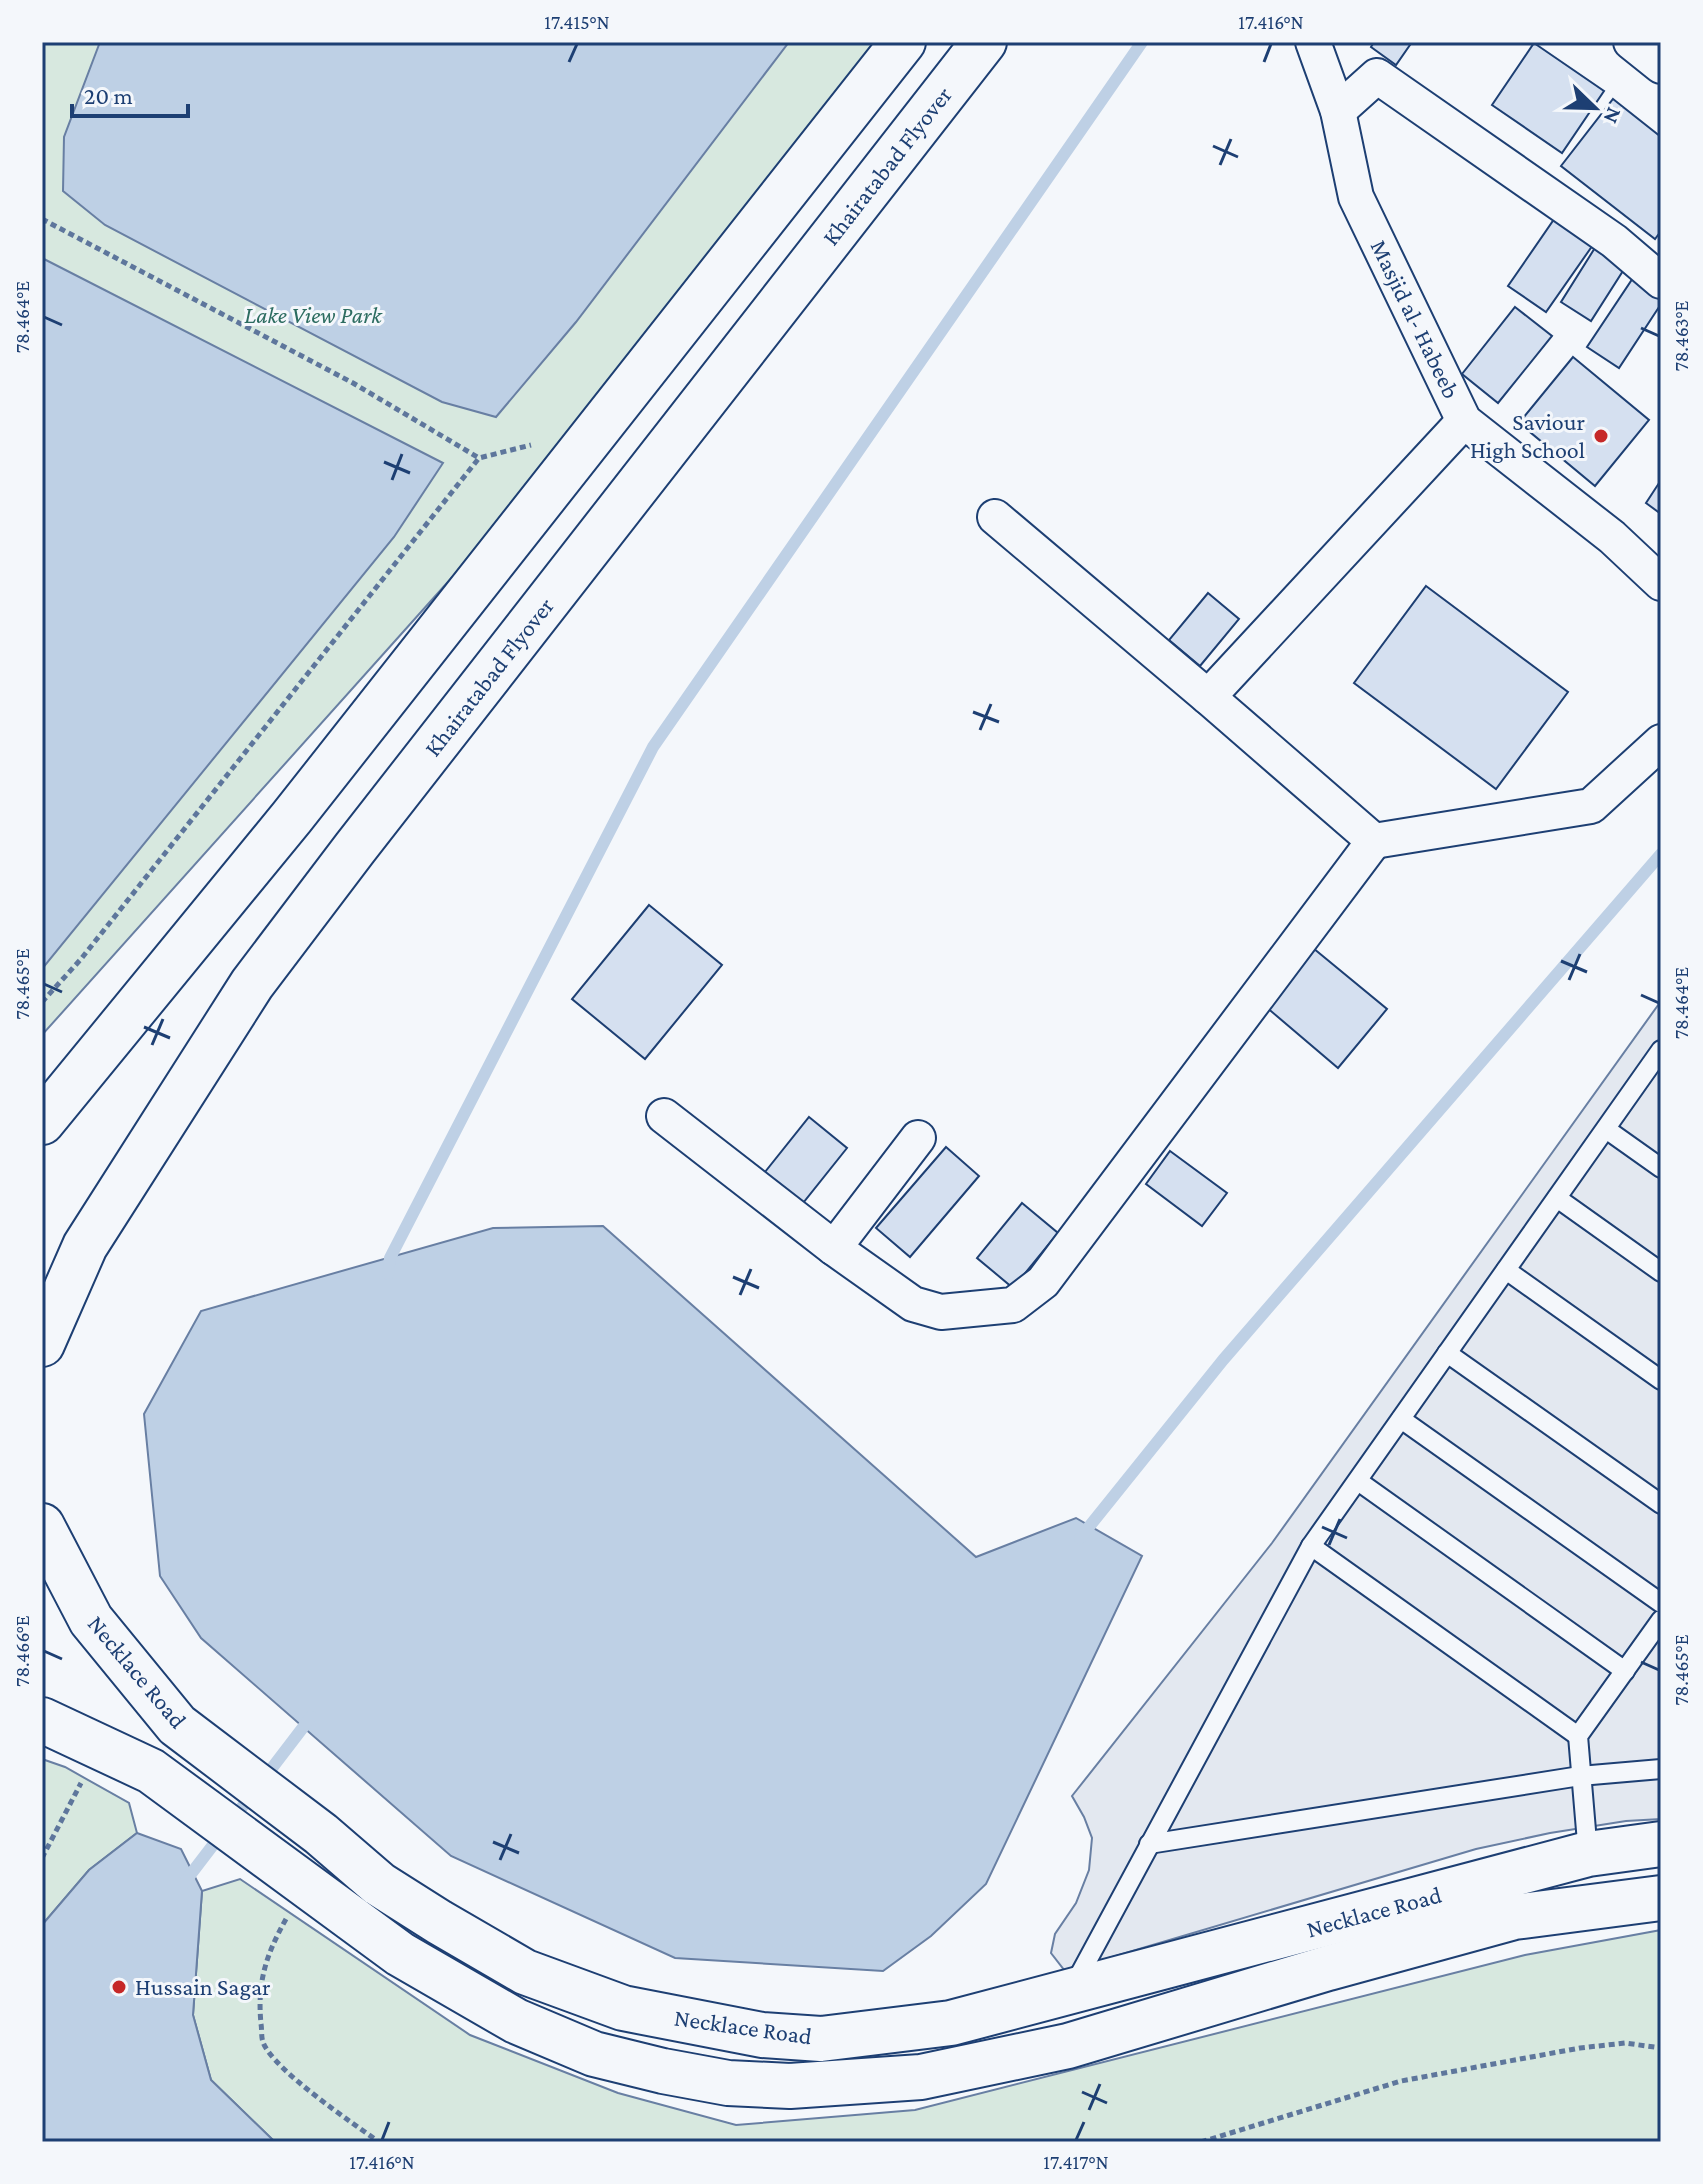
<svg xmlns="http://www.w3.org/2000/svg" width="1703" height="2184" viewBox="0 0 1703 2184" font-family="'Crimson Pro',serif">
<rect width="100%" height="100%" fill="#f4f7fb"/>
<g fill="#d7e8df" stroke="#687fa3" stroke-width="2">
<polygon points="42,42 877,42 455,574 42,1035"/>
<polygon points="42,1759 65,1767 129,1803 137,1833 89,1870 42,1925"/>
<polygon points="240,1879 470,2035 618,2093 736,2125 915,2110 1525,1955 1661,1930 1661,2142 275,2142 211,2080 193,2015 202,1891"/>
</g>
<polygon fill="#e3e8f0" stroke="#687fa3" stroke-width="2" points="1661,1001 1661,1819 1626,1821 1550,1833 1476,1849 1065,1971 1051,1953 1055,1934 1076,1903 1089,1870 1092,1838 1084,1817 1072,1796 1272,1543"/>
<g fill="#bed0e5" stroke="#687fa3" stroke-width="2">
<polygon points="100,42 789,42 576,322 496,417 442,402 105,225 63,191 64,137"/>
<polygon points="42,258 443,463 394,537 42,969"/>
<polygon points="603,1226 976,1557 1076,1518 1142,1556 986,1884 931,1936 883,1971 675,1958 451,1856 201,1638 160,1576 144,1414 201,1311 493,1228"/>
<polygon points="137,1833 181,1849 202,1891 193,2015 211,2080 275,2142 42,2142 42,1925 89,1870"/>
</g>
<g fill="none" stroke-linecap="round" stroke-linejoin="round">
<g stroke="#bed0e5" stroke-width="12">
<polyline points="388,1274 390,1258 653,747 1142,42"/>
<polyline points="1080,1538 1223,1360 1661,854"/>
<polyline points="184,1883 311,1717"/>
</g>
</g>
<g fill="#d5e0f0" stroke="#1d3f73" stroke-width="2">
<polygon points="1374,42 1412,42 1396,65 1371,47"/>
<polygon points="1534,43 1604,91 1562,153 1492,105"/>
<polygon points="1613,99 1661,137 1661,231 1655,239 1561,166"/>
<polygon points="1557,215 1595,242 1546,312 1508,286"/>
<polygon points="1598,243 1628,263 1591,321 1561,302"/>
<polygon points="1633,278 1661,297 1661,304 1619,368 1587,347"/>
<polygon points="1515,307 1552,336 1498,403 1462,374"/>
<polygon points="1573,357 1649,420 1595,486 1519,423"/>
<polygon points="1661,480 1661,514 1646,503"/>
<polygon points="1426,586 1568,692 1496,789 1354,683"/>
<polygon points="1208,593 1239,619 1200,666 1169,640"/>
<polygon points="649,905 722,965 645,1059 572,999"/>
<polygon points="1313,948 1387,1009 1338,1068 1265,1006"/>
<polygon points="809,1117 847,1148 799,1208 761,1177"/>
<polygon points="946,1147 979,1176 910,1257 876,1228"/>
<polygon points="1170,1151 1227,1193 1202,1226 1146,1184"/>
<polygon points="1022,1203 1058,1233 1013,1288 977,1258"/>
</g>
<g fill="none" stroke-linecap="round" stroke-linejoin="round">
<defs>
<g id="lane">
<polyline points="1606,1129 1661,1168"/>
<polyline points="1557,1198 1661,1272"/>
<polyline points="1506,1270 1661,1380"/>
<polyline points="1447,1353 1661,1504"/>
<polyline points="1401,1419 1661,1603"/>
<polyline points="1358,1481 1625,1671"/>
<polyline points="1311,1546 1578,1736"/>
<polyline points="1149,1844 1580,1776 1661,1769"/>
<polyline points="1588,1854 1578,1736 1661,1620"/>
<polyline points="1074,1985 1311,1546 1661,1050"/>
</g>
<g id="street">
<polyline points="1313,42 1338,111 1356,197 1464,421 1612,537 1661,583"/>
<polyline points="1631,42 1661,66"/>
<polyline points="1338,111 1377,76 1614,241 1661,281"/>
<polyline points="995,517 1208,697 1464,421"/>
<polyline points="1208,697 1374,841 1591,806 1661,742"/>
<polyline points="664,1116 834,1248 913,1304 941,1312 1013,1305 1043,1282 1374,841"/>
<polyline points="834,1248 918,1138"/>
</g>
<g id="secondary">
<polyline points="42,1526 91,1620 177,1725 321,1834 379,1884 439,1922 525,1972 623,2008 762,2035 821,2039 951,2023 1588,1854 1661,1844"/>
<polyline points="42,1720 151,1771 400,1954 516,2021 594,2054 663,2071 728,2083 790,2086 921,2077 1068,2046 1328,1968 1514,1917 1661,1898"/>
</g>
<g id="primary">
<polyline points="42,1122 292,817 903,42"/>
<polyline points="42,1344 85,1246 252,984 355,848 984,42"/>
</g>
</defs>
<use href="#lane" stroke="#1d3f73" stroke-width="22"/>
<use href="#street" stroke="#1d3f73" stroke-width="38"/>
<use href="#secondary" stroke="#1d3f73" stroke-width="48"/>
<use href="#primary" stroke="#1d3f73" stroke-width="48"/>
<g stroke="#5e769c" stroke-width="5" stroke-dasharray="6 4" stroke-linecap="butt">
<polyline points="42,219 353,383 479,458"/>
<polyline points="42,1002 81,959 479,458 531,445"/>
<polyline points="42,1858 81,1783"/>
<path d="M286,1919C266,1955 257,1982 261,2024C262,2029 261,2037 263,2042C272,2069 354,2124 379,2142"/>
<polyline points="1201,2142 1401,2081 1580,2048 1625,2043 1661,2048"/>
</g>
<use href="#lane" stroke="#f4f7fb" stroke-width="18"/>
<use href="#street" stroke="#f4f7fb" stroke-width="34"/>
<use href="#secondary" stroke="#f4f7fb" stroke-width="44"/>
<use href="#primary" stroke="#f4f7fb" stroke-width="44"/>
</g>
<path fill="none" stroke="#1d3f73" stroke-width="3" d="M569,62L577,44M1264,62L1271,44M1213,146L1238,157M1220,165L1231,139M44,317L62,325M1641,328L1659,336M384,462L410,473M392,480L402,454M973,712L999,722M980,730L991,704M1561,961L1587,972M1569,980L1580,954M44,984L62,992M1641,995L1659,1003M144,1027L170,1038M152,1045L163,1019M733,1277L759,1288M740,1295L751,1269M1322,1527L1347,1538M1329,1545L1340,1519M44,1651L62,1659M1641,1662L1659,1670M493,1842L519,1853M500,1860L511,1834M1082,2092L1107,2103M1089,2110L1100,2084M382,2140L389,2122M1076,2140L1084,2122"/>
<g fill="#c62828" stroke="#f4f7fb" stroke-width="3">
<circle cx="1601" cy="436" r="8"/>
<circle cx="119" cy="1987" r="8"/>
</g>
<g text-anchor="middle" stroke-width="6" stroke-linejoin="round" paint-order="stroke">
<g font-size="24" fill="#1d3f73" stroke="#f4f7fb">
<text transform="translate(887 166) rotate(-52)" y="8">Khairatabad Flyover</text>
<text transform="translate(1415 319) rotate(64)" y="8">Masjid al- Habeeb</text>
<text transform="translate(489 677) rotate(-52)" y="8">Khairatabad Flyover</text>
<text transform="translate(137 1672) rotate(50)" y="8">Necklace Road</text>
<text transform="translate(1374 1912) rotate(-15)" y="8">Necklace Road</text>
<text transform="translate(743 2027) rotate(8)" y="8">Necklace Road</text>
</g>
<g font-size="24" font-style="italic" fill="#2c6c60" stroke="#f4f7fb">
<text x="313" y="323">Lake View Park</text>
</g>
<g font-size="24" fill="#1d3f73" stroke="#f4f7fb" text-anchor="end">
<text x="1585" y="430">Saviour<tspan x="1585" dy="28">High School</tspan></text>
<text x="135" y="1995" text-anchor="start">Hussain Sagar</text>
</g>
</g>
<rect width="1703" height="2184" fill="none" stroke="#f4f7fb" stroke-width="88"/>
<g transform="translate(1595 108) rotate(113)" stroke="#f4f7fb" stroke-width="6" paint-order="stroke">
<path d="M0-6L14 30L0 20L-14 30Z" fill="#1d3f73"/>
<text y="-12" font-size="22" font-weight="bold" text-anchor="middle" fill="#1d3f73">N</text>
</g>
<path d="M72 104v12h116v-12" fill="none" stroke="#1d3f73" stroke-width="4"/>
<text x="84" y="104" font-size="24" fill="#1d3f73" stroke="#f4f7fb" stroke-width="6" paint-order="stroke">20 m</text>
<rect x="44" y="44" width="1615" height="2096" fill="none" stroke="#1d3f73" stroke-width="3"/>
<g font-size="20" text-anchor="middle" fill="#1d3f73">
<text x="577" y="29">17.415°N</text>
<text x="1271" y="29">17.416°N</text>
<text transform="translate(22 317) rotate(-90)" y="7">78.464°E</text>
<text transform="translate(1681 336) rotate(-90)" y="7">78.463°E</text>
<text transform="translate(22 984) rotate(-90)" y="7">78.465°E</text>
<text transform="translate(1681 1003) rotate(-90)" y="7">78.464°E</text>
<text transform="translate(22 1651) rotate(-90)" y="7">78.466°E</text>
<text transform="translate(1681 1670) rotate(-90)" y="7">78.465°E</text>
<text x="382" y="2169">17.416°N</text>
<text x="1076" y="2169">17.417°N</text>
</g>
</svg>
